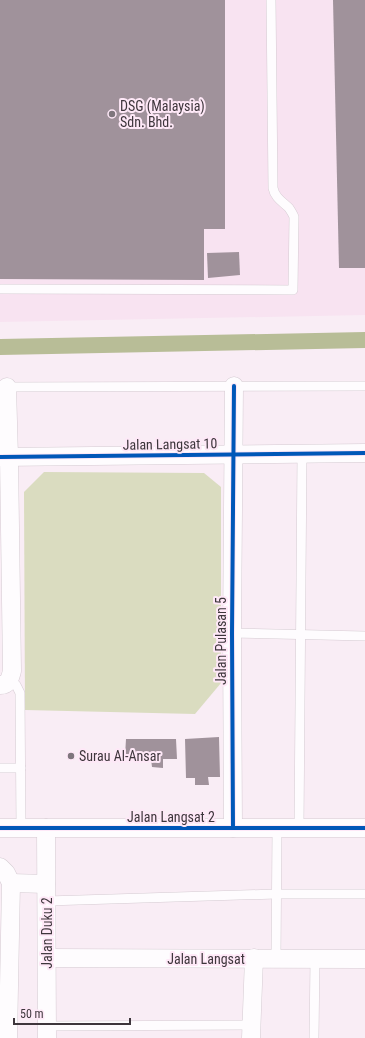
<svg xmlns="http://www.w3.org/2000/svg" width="365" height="1038" viewBox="0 0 365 1038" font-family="'Roboto Condensed',sans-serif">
<rect width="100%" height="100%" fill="#f9edf5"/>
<polygon fill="#f8e3f1" points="0,0 365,0 365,315 0,322"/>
<polygon fill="#dadcc0" points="44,472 204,473 221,487 221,683 195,714 25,710 24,492"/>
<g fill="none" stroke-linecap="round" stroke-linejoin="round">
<polyline stroke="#b8bd97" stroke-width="16" points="0,347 365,340"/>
</g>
<g fill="#a0929b">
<polygon points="0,0 225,0 225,229 204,229 204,280 0,279"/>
<polygon points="333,0 365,0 365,268 339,268"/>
<polygon points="239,252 240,275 208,278 207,253"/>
<polygon points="219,737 220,777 208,777 209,785 195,785 195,778 186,778 185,739"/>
<polygon points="126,739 176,739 177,759 163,759 163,768 152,767 151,759 125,756"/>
</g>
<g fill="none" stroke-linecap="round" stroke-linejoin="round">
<defs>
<g id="lane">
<path d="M0,289L293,290L294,217C293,214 291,211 289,208C283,202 275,198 273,188L271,0"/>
<polyline points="5,387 365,386"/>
<polyline points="232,633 365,636"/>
<polyline points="10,680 16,685 20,693 21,828"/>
<polyline points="0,768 21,768"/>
<polyline points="299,828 302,454"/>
<polyline points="47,901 276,894 365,894"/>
<polyline points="276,959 277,828"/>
<polyline points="47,1026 251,1025"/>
<polyline points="314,1038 315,959"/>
</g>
<g id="street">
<polyline points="0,457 365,453"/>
<path d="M0,685C9,685 10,678 12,671L9,457L7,387"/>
<polyline points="0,828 365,828"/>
<polyline points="46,828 47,1038"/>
<polyline points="233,828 232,633 234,386"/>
<polyline points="0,867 6,873 11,883 8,1038"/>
<polyline points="11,883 46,884"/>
<polyline points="47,958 365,959"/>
<polyline points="251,1038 254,958"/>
</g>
</defs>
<use href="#lane" stroke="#d5cbd2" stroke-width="10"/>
<use href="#street" stroke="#d5cbd2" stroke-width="19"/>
<use href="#lane" stroke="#fefcfe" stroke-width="9"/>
<use href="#street" stroke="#fefcfe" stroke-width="18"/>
<defs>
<g id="cycleway">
<polyline points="0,457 365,453"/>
<polyline points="0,828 365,828"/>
<polyline points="233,828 232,633 234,386"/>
</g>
</defs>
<use href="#cycleway" stroke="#fee8f7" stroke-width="6"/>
<use href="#cycleway" stroke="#0057b8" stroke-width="4"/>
</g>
<g fill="#7f767d" stroke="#fee8f7" stroke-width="1.5">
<circle cx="112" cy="114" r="4"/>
<circle cx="71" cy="756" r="4"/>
</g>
<g text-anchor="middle" stroke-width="4" stroke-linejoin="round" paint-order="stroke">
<g font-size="14" fill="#3e363c" stroke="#fee8f7" text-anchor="start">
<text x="120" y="111">DSG (Malaysia)<tspan x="120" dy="16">Sdn. Bhd.</tspan></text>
<text x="79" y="761">Surau Al-Ansar</text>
</g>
<g font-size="14" fill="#3e363c" stroke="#fee8f7">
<text transform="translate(170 444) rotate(-1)" y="5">Jalan Langsat 10</text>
<text transform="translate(221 641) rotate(-90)" y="5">Jalan Pulasan 5</text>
<text x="171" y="822">Jalan Langsat 2</text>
<text transform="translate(47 933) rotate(-90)" y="5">Jalan Duku 2</text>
<text x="206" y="964">Jalan Langsat</text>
</g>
</g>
<path d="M14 1018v6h116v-6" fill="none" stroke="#3e363c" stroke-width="2"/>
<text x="20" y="1018" font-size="12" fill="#3e363c" stroke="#fee8f7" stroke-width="3" paint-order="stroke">50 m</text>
</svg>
